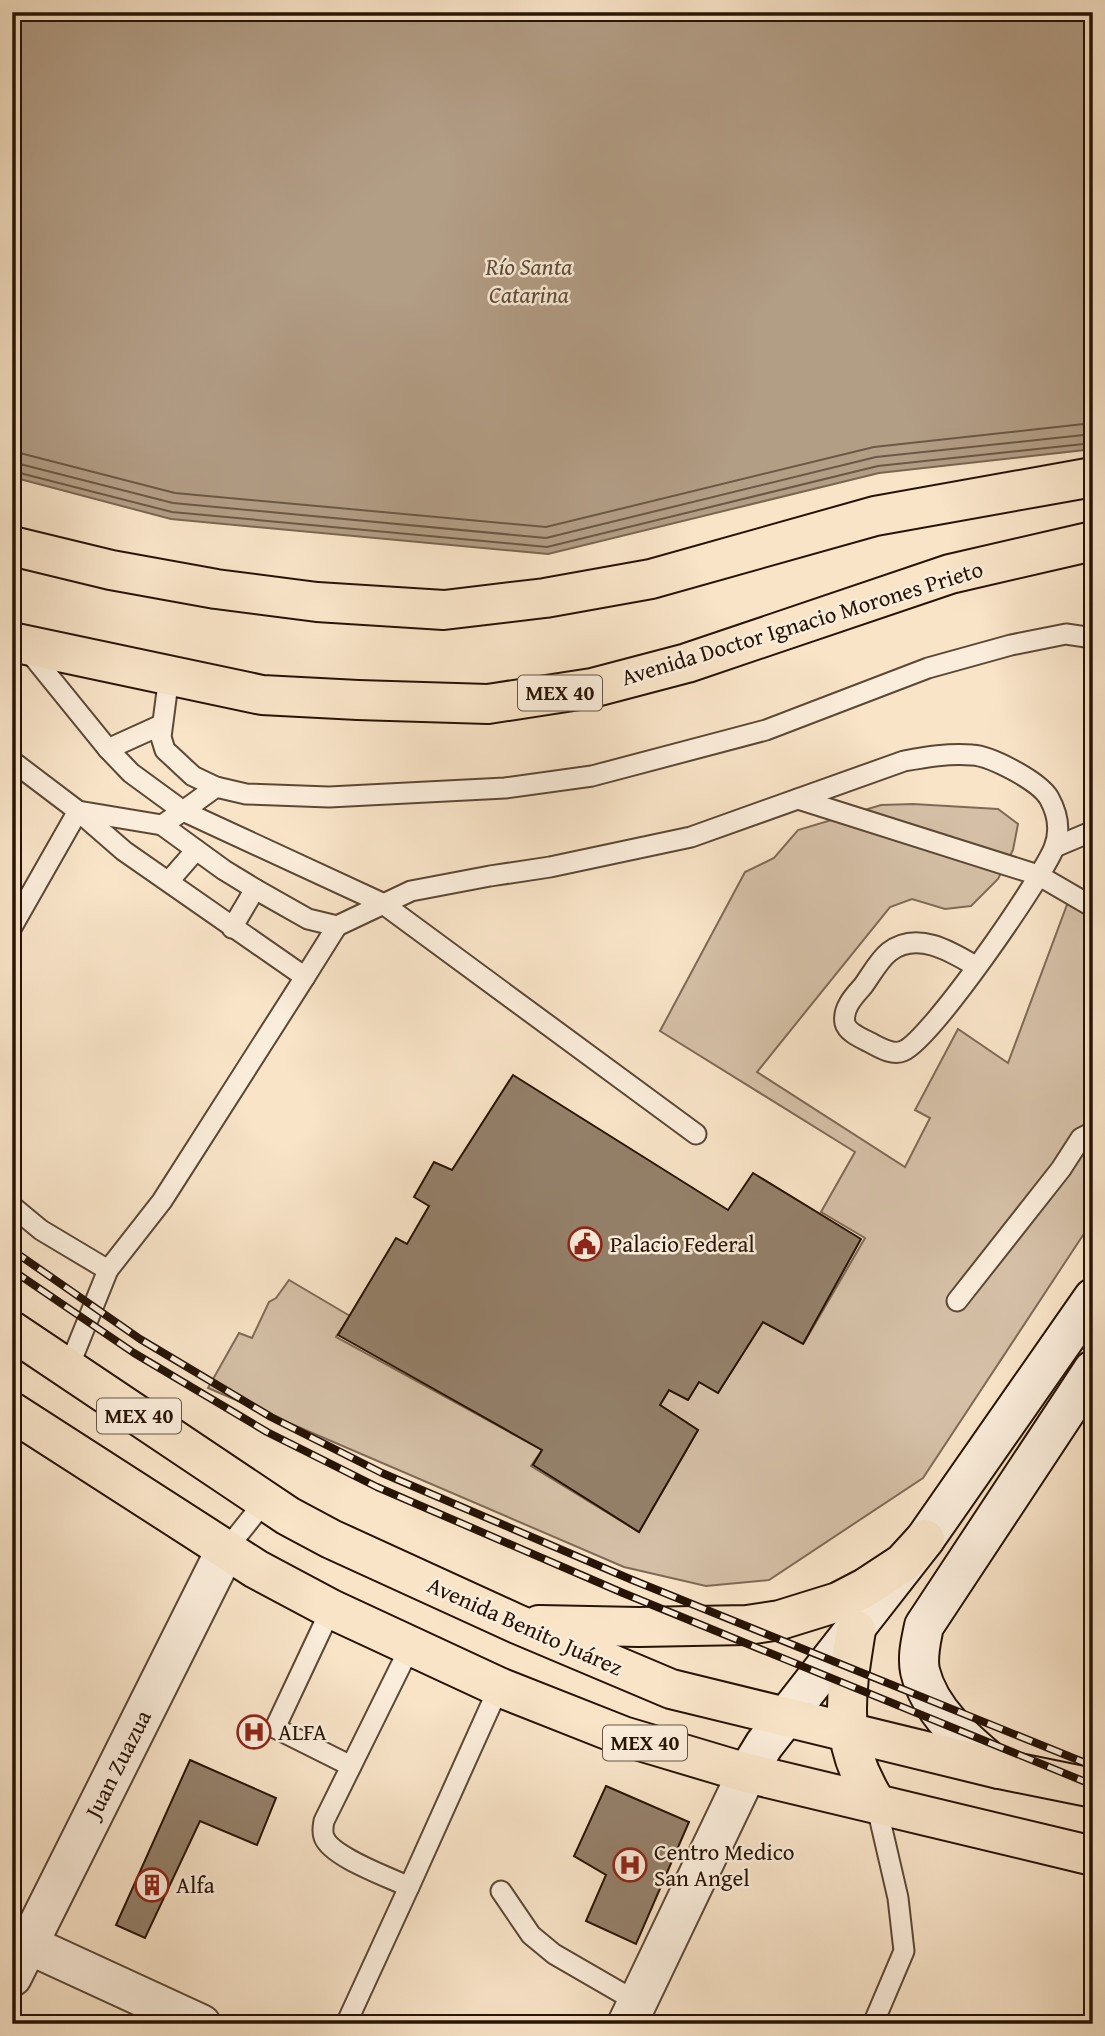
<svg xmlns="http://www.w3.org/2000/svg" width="1105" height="2036" viewBox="0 0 1105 2036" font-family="'Gentium Book Plus',serif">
<rect width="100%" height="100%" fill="#f9e4c8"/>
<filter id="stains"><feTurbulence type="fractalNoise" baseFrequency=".00286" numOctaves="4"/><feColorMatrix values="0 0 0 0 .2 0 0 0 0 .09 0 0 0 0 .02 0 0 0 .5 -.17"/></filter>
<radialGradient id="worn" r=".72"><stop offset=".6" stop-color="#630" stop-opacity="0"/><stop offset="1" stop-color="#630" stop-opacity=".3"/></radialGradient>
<polygon fill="#d5c0a7" stroke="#7e6a56" stroke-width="2" points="913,804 998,809 1018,824 1013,850 998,879 971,906 945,909 912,899 890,907 757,1072 905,1167 930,1118 915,1110 958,1029 1008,1063 1068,902 1093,902 1093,1220 923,1478 769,1580 706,1586 624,1567 208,1388 239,1333 252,1338 269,1302 276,1298 289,1280 350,1316 336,1337 542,1450 531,1466 639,1532 698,1430 660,1405 669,1390 688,1400 699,1382 718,1393 763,1322 804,1343 865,1238 821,1212 855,1152 660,1031 745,872 774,858 798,830 881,805"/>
<polygon fill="#b29d85" stroke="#7a6651" stroke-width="2" points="12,12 1093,12 1093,449 879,473 548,554 171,519 12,477"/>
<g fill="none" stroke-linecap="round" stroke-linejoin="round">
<g stroke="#6c5844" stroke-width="2">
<polyline points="12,451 175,493 546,527 874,447 1093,423"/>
<polyline points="12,462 173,503 546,538 876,457 1093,434"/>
<polyline points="12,471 172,512 547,547 878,466 1093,443"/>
</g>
</g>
<g fill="#94806a" stroke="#271304" stroke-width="2">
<polygon points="513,1075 728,1210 753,1173 861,1239 803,1344 763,1322 718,1393 699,1382 688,1400 669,1390 660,1405 698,1430 639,1532 533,1465 542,1450 338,1335 396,1238 407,1244 429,1206 414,1197 434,1162 452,1170"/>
<polygon points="190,1760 276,1798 257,1845 200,1821 145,1938 116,1925"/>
<polygon points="606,1786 689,1822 636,1944 586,1921 606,1875 574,1856"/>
</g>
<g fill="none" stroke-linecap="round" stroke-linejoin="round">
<defs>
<g id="lane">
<polyline points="26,648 108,749 131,773 183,811 162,825 224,870 255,889 232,928"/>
<polyline points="169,676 161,737 165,750 193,776 216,787 246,794 329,797 505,788 592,776 766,730 928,668 1011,645 1066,634 1093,638"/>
<polyline points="108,749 161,725"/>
<polyline points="12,761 78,811 124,851 305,977 162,1201 108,1270 41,1230 12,1206"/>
<polyline points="216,787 183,811 382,903 696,1134"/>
<polyline points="798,799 1038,875 1093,907"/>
<polyline points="1055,847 1093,831"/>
<polyline points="169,881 196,850"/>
<path d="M255,889L308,919L337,926L411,891L490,876L550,867L691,837L904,761C926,757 949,753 972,755C991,756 1039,781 1049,798C1058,814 1061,830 1054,848C1041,880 930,1041 903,1051C892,1056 879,1047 869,1042C861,1038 847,1032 845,1023C842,1008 855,995 863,986C871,975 879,960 889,952C917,930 952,952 977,967"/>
<polyline points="12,927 78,811 162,825"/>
<polyline points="305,977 337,926"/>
<polyline points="957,1301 1061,1169 1081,1138 1093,1132"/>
<polyline points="68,1369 108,1270"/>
<polyline points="225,1551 265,1501"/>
<polyline points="331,1609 275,1728 351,1766"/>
<polyline points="409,1887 499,1687"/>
<polyline points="501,1891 531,1935 554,1954 637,2002"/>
<path d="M346,2024L409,1887C389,1877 331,1857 324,1837C322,1832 323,1826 324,1821L410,1647"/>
<polyline points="873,2024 904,1951 898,1898 876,1803"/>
</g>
<g id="street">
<polyline points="12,1937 201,2024"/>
<polyline points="12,1977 225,1551"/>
<polyline points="627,2024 747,1773"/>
</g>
<g id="secondary">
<path d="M999,1769C968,1743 930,1713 920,1671C917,1656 921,1641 924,1626L1093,1370"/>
<polyline points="747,1773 764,1745 925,1539 1093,1298"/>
</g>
<g id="primary">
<polyline points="12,1331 288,1516 331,1539 517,1624 671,1689 999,1769 1093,1788"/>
<polyline points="12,1412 256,1569 331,1609 499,1687 623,1736 747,1773 1093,1856"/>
<polyline points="539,1625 639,1627 747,1625 780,1620 838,1602 865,1588 903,1563 925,1539"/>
<path d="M856,1630C845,1698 837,1741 876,1803"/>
</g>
<g id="highway">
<polyline points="12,546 111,570 216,589 317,602 444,610 545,598 651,579 875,516 1093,477"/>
<polyline points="12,642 262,695 358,700 488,704 592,688 687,663 950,574 1093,541"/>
</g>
</defs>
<use href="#lane" stroke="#5c4735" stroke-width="23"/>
<use href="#street" stroke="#5c4735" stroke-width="42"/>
<use href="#secondary" stroke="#271304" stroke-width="42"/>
<use href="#primary" stroke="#271304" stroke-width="42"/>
<use href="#highway" stroke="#271304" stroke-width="42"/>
<use href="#lane" stroke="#fbeddb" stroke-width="19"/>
<use href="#street" stroke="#fbeddb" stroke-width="38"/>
<use href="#secondary" stroke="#fbeddb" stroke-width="38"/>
<use href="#primary" stroke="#f9e4c8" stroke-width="38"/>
<use href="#highway" stroke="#f9e4c8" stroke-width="38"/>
<defs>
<g id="rail">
<polyline points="12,1250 140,1339 271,1417 382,1473 630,1579 1093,1766"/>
<polyline points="12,1270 134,1353 267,1432 377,1487 623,1593 1093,1785"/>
</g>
</defs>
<use href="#rail" stroke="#271304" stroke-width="8"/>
<use href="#rail" stroke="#fbeddb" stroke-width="5" stroke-dasharray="16" stroke-linecap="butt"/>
</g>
<defs>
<symbol id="civic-ring" viewBox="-11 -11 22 22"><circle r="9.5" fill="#fbeddb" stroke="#8f2418" stroke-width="1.5"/><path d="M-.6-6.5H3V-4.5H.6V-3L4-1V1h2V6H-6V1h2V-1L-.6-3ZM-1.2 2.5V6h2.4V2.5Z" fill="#8f2418"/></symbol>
<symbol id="hospital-ring" viewBox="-11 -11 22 22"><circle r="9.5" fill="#fbeddb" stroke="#8f2418" stroke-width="1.5"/><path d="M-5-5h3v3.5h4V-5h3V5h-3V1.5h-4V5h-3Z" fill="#8f2418"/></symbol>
<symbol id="building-ring" viewBox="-11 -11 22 22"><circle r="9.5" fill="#fbeddb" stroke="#8f2418" stroke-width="1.5"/><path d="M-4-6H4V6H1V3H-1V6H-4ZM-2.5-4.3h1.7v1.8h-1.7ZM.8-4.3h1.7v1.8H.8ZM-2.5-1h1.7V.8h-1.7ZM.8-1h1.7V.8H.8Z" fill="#8f2418"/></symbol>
</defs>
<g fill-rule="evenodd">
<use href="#civic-ring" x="566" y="1225" width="38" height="38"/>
<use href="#hospital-ring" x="235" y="1713" width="38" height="38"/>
<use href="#hospital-ring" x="611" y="1846" width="38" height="38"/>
<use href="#building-ring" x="133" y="1866" width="38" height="38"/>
</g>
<g text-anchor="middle" stroke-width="5" stroke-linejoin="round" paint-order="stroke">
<g fill="#fbeddb" stroke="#675444" stroke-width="2">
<rect x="518" y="675.5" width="84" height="35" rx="5"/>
<rect x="97" y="1398.5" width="84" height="35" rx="5"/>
<rect x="603" y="1725.5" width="84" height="35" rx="5"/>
</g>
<g font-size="21" font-weight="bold" fill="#271304">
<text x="560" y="700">MEX 40</text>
<text x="139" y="1423">MEX 40</text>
<text x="645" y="1750">MEX 40</text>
</g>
<g font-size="23" fill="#271304" stroke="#fbeddb">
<text transform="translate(802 623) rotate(-17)" y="8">Avenida Doctor Ignacio Morones Prieto</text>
<text transform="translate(525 1626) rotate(24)" y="8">Avenida Benito Juárez</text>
<text transform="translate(118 1764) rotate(-63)" y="8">Juan Zuazua</text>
</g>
<g font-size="23" fill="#271304" stroke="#fbeddb" text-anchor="start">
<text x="610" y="1252">Palacio Federal</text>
<text x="278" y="1740">ALFA</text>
<text x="654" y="1860">Centro Medico<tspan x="654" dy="26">San Angel</tspan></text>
<text x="176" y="1893">Alfa</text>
</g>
<g font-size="24" font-style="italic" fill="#5f4a38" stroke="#fbeddb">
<text x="529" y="275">Río Santa<tspan x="529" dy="28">Catarina</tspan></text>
</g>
</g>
<rect width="1105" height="2036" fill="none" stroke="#f9e4c8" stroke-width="42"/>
<rect x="14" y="14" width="1077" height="2008" fill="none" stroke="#271304" stroke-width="3.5"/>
<rect x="21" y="21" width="1063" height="1994" fill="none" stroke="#271304" stroke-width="2"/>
<rect width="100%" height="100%" filter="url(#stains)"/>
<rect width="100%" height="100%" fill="url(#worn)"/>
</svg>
